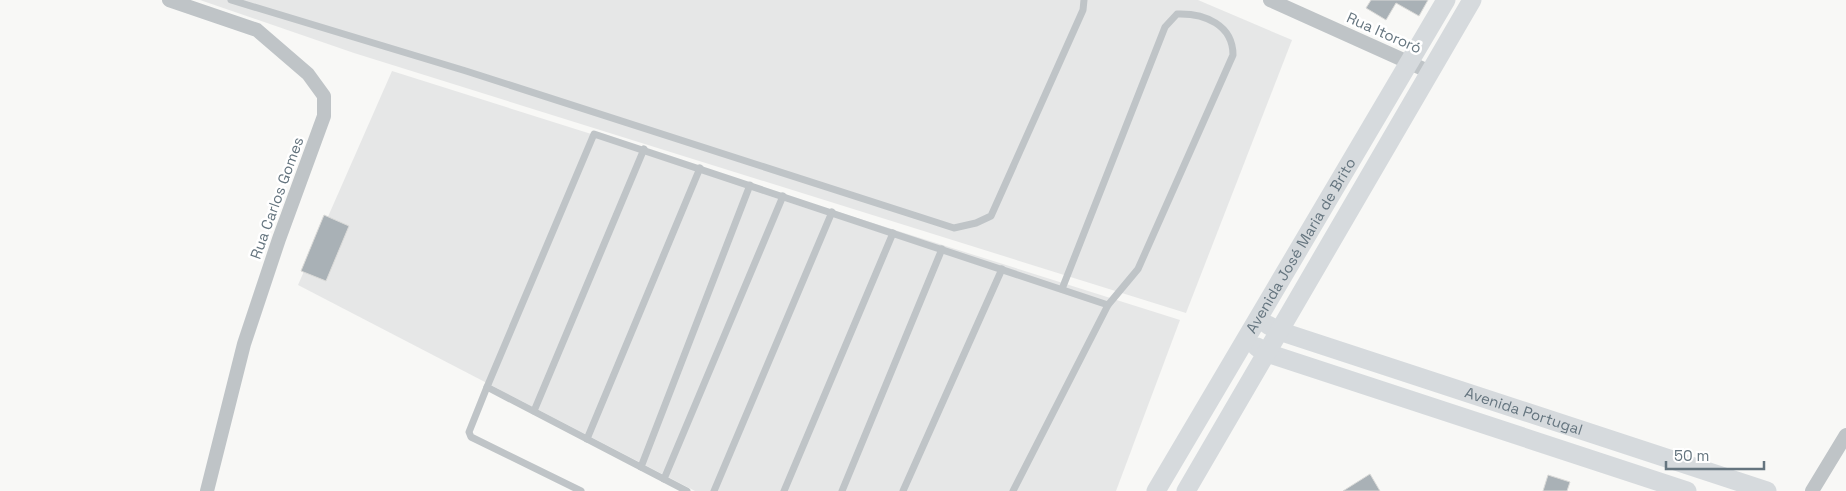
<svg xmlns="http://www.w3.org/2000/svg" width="1846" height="491" viewBox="0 0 1846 491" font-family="'Space Grotesk',sans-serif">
<rect width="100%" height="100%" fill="#f8f8f6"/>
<g fill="#e6e7e7">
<polygon points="200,0 1198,0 1292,40 1186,313 354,53"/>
<polygon points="392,71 1180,320 1116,491 695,491 298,285"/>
</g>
<g fill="#a9b1b6" stroke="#dadad8">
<polygon points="1371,0 1428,0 1419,16 1396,3 1386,20 1366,8"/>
<polygon points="324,215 349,226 326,281 301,271"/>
<polygon points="1370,474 1380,491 1343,491"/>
<polygon points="1548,475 1570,482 1567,491 1543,491"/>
</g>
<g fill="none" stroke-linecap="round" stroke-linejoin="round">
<g stroke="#bfc4c7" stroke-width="7">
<polyline points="231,0 466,71 954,228 976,223 991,216 1083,10 1084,0"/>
<polyline points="487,387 469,432 471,437 581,491"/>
<polyline points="534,411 644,149"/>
<polyline points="587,439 700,168"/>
<polyline points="641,467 750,185"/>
<polyline points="664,479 783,196"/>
<polyline points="687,491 487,387 594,134 1108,305"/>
<polyline points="714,491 832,212"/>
<polyline points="784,491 893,233"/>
<polyline points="842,491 942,249"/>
<polyline points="903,491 1002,269"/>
<path d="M1013,491L1108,305L1138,269L1233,55C1233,25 1205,13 1177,14L1165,27L1062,289"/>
</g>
<g stroke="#bfc4c7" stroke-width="14">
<polyline points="169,0 257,30 308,74 324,96 324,116 279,239 244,344 207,491"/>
<polyline points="1270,0 1430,72"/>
<polyline points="1812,491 1846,435"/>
</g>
<g stroke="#d6dadd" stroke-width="19">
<path id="s1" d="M1268,325L1279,331L1767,491"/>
<polyline points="1257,347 1267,353 1687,491"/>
<path id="s2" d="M1156,491L1446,0"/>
<polyline points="1186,491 1472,0"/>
</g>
</g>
<g text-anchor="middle" stroke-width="5" stroke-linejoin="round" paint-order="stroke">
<g font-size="15" fill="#65757f" stroke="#fff">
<text transform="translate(1384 33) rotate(24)" y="5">Rua Itororó</text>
<text transform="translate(277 198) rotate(-70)" y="5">Rua Carlos Gomes</text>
<text dy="5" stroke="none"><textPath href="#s2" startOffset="285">Avenida José Maria de Brito</textPath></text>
<text dy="5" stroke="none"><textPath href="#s1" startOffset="270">Avenida Portugal</textPath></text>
</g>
</g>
<path d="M1666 461v8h98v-8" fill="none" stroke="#65757f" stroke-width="2.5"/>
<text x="1674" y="461" font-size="15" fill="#65757f" stroke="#ffffff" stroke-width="4" paint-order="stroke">50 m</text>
</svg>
